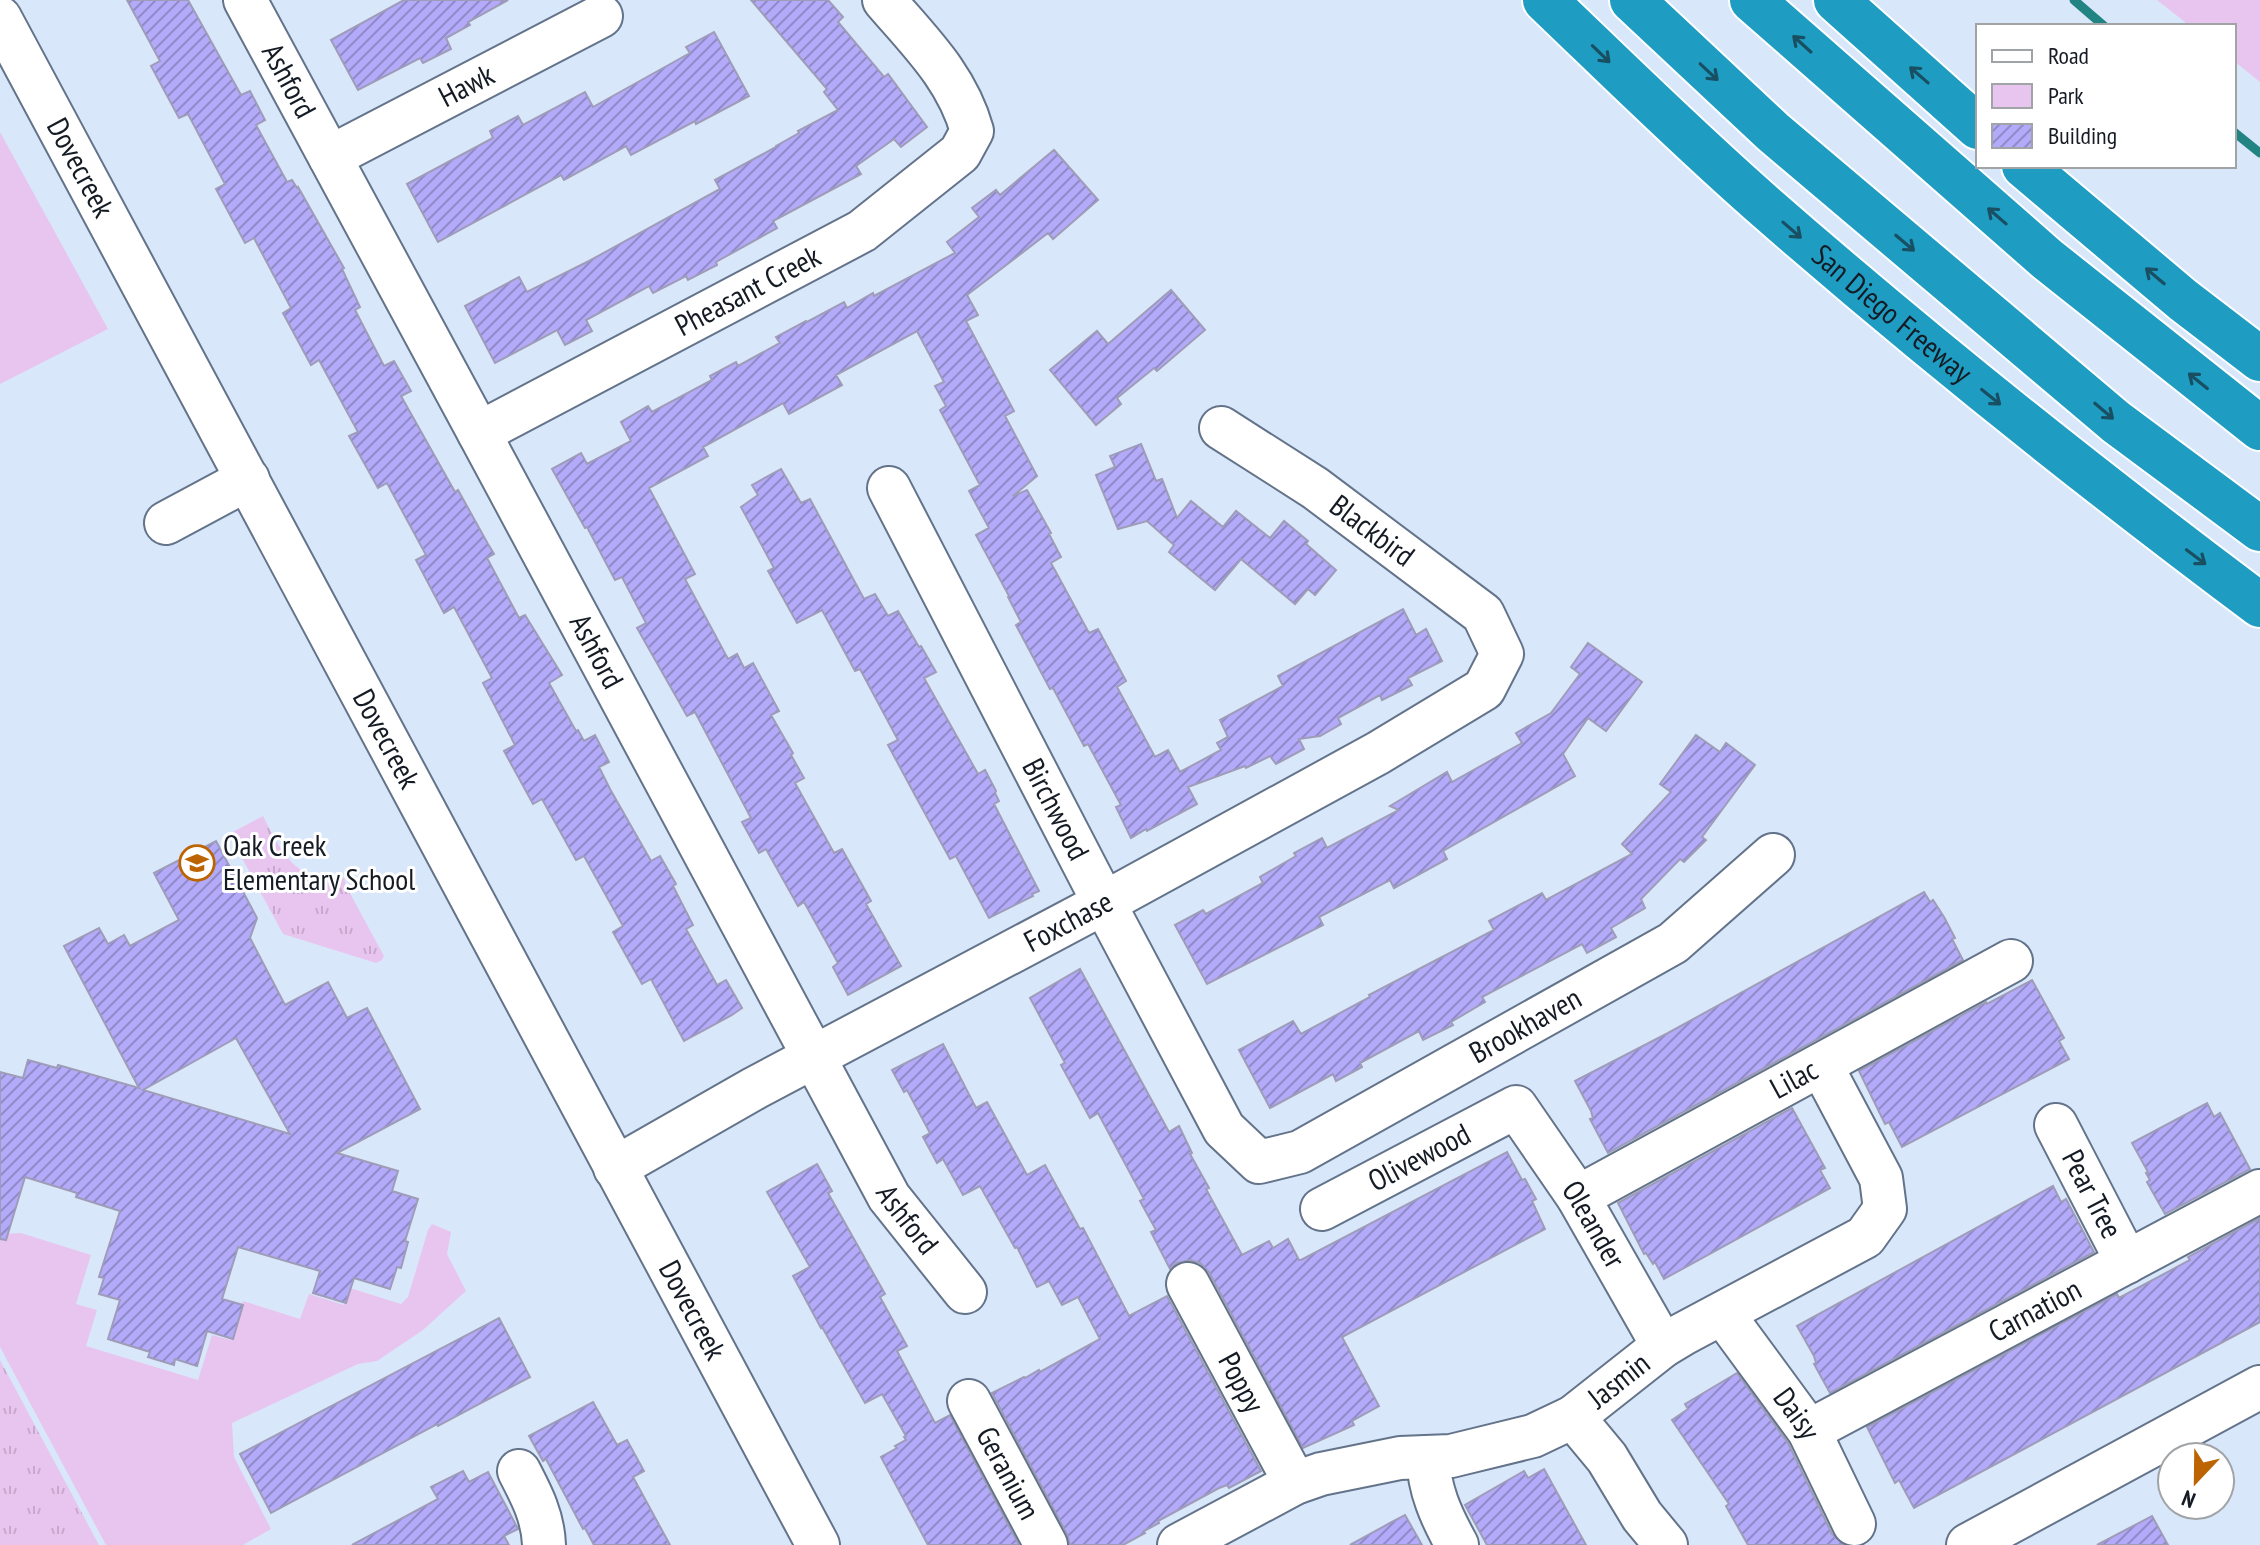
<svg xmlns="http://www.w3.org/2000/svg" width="2260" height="1545" viewBox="0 0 2260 1545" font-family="'PT Sans Narrow',sans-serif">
<defs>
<pattern id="grass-tufts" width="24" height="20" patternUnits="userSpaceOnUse" patternTransform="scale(2)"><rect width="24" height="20" fill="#e8c5ef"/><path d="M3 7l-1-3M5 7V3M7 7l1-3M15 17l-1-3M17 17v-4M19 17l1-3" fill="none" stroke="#c6a9cd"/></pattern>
<pattern id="building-hatch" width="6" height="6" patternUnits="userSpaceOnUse" patternTransform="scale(2)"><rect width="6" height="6" fill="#b3abf9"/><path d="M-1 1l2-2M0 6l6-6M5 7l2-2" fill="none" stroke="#908ac9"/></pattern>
</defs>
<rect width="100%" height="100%" fill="#d9e7fb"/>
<g fill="url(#grass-tufts)">
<path d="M263,816C282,853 296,884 344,878L346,886L384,956L382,960L376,963L283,934L229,834Z"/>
<polygon points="0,1360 99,1545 0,1545"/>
</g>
<g fill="#e8c5ef">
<polygon points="2157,0 2260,0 2260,82 2234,61 2234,26 2190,26"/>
<polygon points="0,132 108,329 0,384"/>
<polygon points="432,1224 451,1232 447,1254 466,1291 423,1330 377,1361 358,1364 232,1423 234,1457 271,1529 243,1545 106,1545 0,1347 0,1234 21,1233 91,1255 76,1304 97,1310 86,1346 198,1380 212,1335 231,1340 243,1301 300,1319 309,1294 344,1305 350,1288 401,1304 408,1297 428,1230"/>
</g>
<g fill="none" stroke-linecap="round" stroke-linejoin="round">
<g stroke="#228383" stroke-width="9">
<polyline points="2074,0 2104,26"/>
<polyline points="2234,132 2260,153"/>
</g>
</g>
<g fill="url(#building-hatch)" stroke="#9e9cb8" stroke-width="2" fill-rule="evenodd">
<polygon points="127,0 188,0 241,95 250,91 265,120 256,125 287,182 292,180 297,188 298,187 344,268 342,269 360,307 355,310 384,366 394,361 411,391 401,396 455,492 458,490 488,544 494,554 487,558 519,618 525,615 562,675 549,683 576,731 578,730 584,741 595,735 609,762 599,767 610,789 651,861 660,856 676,884 673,886 693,925 686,929 717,985 726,980 742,1008 732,1015 684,1041 651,979 642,984 613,932 623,926 584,856 576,860 542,799 533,804 504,751 515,745 483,683 492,678 454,607 444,613 416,560 426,555 387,483 378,488 349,436 358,432 319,360 311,365 283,313 291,308 254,238 245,243 216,189 225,184 188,114 179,118 151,66 160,61"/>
<polygon points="404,0 508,0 468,22 470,25 446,38 451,49 423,63 420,58 358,90 331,40"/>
<polygon points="751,0 828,0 843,17 838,22 884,77 888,74 927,127 901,147 894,139 856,166 861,174 773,221 777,228 716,262 717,265 688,280 686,276 653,293 649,286 586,320 592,331 565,345 557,330 495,363 465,306 519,277 527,292 589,261 720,189 715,180 776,147 776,146 799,133 798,131 838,110 824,92 827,89"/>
<polygon points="714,32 749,96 696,124 695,121 631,155 626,146 564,180 561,175 438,242 407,184 493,138 490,131 518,116 523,125 585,92 593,107 690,53 686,47"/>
<polygon points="1054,150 1098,200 1053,239 1048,233 967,295 978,315 966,321 1014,411 1005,416 1037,476 1013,496 1027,490 1051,533 1049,534 1061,557 1051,563 1089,633 1098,629 1126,681 1117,687 1155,757 1168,750 1180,772 1221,750 1217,743 1228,737 1220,720 1283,686 1278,676 1403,609 1416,635 1426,629 1442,661 1408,678 1412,685 1382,700 1380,695 1338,718 1341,724 1320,736 1299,739 1304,749 1276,764 1270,756 1246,768 1245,766 1188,787 1197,804 1147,831 1146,829 1131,838 1116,807 1121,805 1088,744 1084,746 1053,688 1050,689 1016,625 1021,622 1008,597 1009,596 976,535 989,528 969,491 980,485 940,410 946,406 935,386 944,382 917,331 836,375 842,385 789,414 783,403 703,447 708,456 649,488 695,574 685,579 728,659 737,654 744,668 753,663 779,711 771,715 793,753 791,755 804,778 795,783 834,853 842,849 871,901 866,904 901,966 848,995 833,967 838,963 804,902 798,906 766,849 759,853 742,822 751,818 695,712 687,716 637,628 646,623 622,577 615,580 587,527 585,528 552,469 581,453 587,464 631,441 621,422 648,406 652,412 712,380 710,376 736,362 738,366 780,343 776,337 806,321 807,322 844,302 847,308 873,293 874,296 955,253 947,242 979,217 972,208 996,190 1000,195"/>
<polygon points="1171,290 1205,330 1157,371 1154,368 1117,398 1121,404 1096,425 1050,370 1097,331 1108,344"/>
<polygon points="1141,444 1156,481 1162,479 1177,518 1191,501 1223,527 1236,511 1270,538 1284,521 1308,541 1306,544 1336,570 1315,595 1308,589 1295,604 1241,559 1215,590 1169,552 1174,545 1147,521 1118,529 1096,475 1115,467 1110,456"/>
<polygon points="781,469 801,503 810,499 864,599 875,594 888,616 898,611 919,647 921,646 936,672 924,678 978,774 985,770 996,791 995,793 999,801 994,804 1039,891 1032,894 1033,896 989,918 956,856 950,859 916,797 888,745 898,740 860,669 855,671 822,610 797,623 768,571 774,568 741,507 758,495 752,485"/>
<polygon points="1588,643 1642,682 1606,731 1588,718 1563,754 1575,776 1443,851 1447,859 1394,888 1390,880 1319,917 1323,925 1207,984 1175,925 1203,910 1206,914 1263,883 1260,877 1296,856 1294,853 1322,838 1327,848 1399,810 1390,806 1447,772 1452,782 1522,743 1516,733 1551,713 1580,674 1571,667"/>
<polygon points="1696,735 1720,752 1726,743 1755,765 1702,837 1706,840 1684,862 1680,859 1641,899 1645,908 1611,928 1616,937 1587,953 1582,944 1482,997 1485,1002 1451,1022 1453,1025 1423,1040 1419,1031 1360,1063 1362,1067 1336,1081 1333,1074 1270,1108 1239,1050 1293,1021 1301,1034 1370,997 1369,995 1494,930 1489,921 1542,893 1546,900 1632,854 1622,844 1671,792 1660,784"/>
<path d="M216,841L257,918L250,938L285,1005L328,982L347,1018L367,1008L420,1109L337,1153L398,1171L392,1191L418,1199L405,1241L408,1242L401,1268L397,1267L390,1289L354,1278L346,1303L313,1293L320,1271L238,1247L222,1299L243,1305L233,1339L207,1331L197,1366L175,1359L174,1365L148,1357L150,1352L108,1339L120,1300L99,1294L104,1278L99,1277L120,1211L76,1197L77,1193L25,1177L6,1240L0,1239V1072L23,1078L28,1060L57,1068L58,1065L139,1088L64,946L99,928L108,944L124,935L130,946L179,920L154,873ZM236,1038L290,1134L143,1090Z"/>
<polygon points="1924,892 1930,902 1933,900 1944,917 1955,938 1952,939 1963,960 1608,1153 1590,1119 1593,1118 1591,1111 1575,1081 1668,1033"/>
<polygon points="1080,969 1169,1132 1179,1126 1192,1153 1190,1154 1209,1188 1206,1189 1242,1255 1269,1241 1273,1248 1288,1239 1299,1260 1301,1260 1507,1152 1522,1180 1525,1179 1536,1199 1532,1201 1545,1229 1342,1337 1379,1406 1352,1421 1354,1425 1303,1448 1209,1272 1200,1263 1190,1260 1177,1263 1170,1269 1151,1232 1156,1230 1140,1201 1144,1199 1098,1113 1090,1118 1061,1065 1065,1063 1030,998"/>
<polygon points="2032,980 2064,1038 2059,1041 2069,1059 1902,1147 1889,1122 1885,1124 1859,1071 1986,1002 1987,1004"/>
<polygon points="943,1044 976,1108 987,1102 1027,1175 1045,1165 1080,1229 1083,1228 1129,1316 1167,1296 1261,1471 1229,1488 1227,1485 1219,1488 1158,1521 1159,1523 1144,1531 1145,1533 1123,1545 1070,1545 1067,1534 992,1393 1024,1377 1025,1378 1039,1370 1040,1372 1100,1339 1078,1297 1062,1305 1049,1281 1037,1287 1017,1247 1015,1248 980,1186 963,1195 943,1159 937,1163 923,1137 930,1133 907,1090 904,1092 892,1070"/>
<polygon points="2207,1103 2214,1117 2220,1113 2250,1169 2165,1214 2147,1182 2150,1180 2146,1173 2148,1172 2132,1143"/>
<polygon points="1792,1108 1825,1168 1820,1170 1830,1188 1664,1279 1655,1262 1653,1264 1646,1253 1644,1254 1618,1203"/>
<polygon points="817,1164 832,1191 828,1193 885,1294 880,1297 907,1346 897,1351 935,1423 950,1415 1019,1545 928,1545 881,1457 897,1448 895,1446 906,1440 904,1437 906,1436 882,1394 865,1403 822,1327 821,1328 793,1276 810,1267 767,1192"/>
<polygon points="2053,1186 2061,1202 2066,1199 2094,1252 1830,1393 1814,1364 1816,1363 1814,1356 1797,1326"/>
<polygon points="2260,1218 2260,1322 1914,1508 1899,1480 1895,1483 1867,1427 2117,1294 2119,1298 2134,1290 2190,1260 2188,1257"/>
<polygon points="499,1318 530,1377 438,1426 437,1424 271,1513 240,1454"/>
<polygon points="1737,1373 1788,1443 1832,1534 1844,1545 1748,1545 1726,1506 1729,1504 1672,1420 1688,1409 1685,1404"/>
<polygon points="593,1402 617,1445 627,1440 644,1471 633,1477 670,1545 594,1545 585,1528 583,1529 546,1459 543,1461 529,1436"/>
<polygon points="1544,1469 1586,1545 1487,1545 1465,1505 1524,1471 1528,1478"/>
<polygon points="463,1471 469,1482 488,1472 517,1527 518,1529 504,1536 509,1545 352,1545 438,1499 431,1487"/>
<polygon points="1405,1515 1422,1545 1350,1545 1390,1523"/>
<polygon points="2152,1516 2168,1545 2097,1545"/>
</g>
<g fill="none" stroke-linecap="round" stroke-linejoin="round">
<defs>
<g id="minor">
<path id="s1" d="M245,0L479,433L889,1197L965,1292"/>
<path id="s2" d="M0,18L818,1545"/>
<path id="s3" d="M330,157L601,16"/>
<path id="s4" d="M479,433L862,231L960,153L972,131C957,77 920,42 884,0"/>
<path id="s5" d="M889,488L1104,903L1224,1129L1259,1162L1300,1152L1673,943L1773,855"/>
<polyline points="166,523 248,479"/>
<path id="s6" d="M2056,1125L2127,1262"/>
<path id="s7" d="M615,1168L755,1088L1104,903L1378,753L1484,689L1502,654L1483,614L1315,488L1221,428"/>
<path id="s8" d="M1578,1197L2011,961"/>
<path id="s9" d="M1322,1209L1516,1107L1578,1197L1663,1346"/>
<path id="s10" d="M1188,1284L1295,1483"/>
<path id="s11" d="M1723,1314L1809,1431L1854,1524"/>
<path id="s12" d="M969,1401L1046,1545"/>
<polyline points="1573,1417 1607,1458 1642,1516 1666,1545"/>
<path id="s13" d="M1809,1431L2260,1191"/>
<path d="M1428,1457C1429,1490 1441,1516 1457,1545"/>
<path d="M519,1471C532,1496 543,1517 544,1545"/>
<path id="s14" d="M1179,1545L1295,1483L1321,1474L1400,1458L1451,1456L1533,1436L1573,1417L1663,1346L1683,1334L1865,1237L1885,1209L1881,1178L1821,1065"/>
<polyline points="1968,1545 2260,1387"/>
</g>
<g id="highway">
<path id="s15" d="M1545,0C1616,68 1687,138 1761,203C1922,344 2089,477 2260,605"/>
<polyline points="1632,0 1773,132 2116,422 2260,529"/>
<polyline points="1752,0 2047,259 2260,428"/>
<polyline points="1836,0 1978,127"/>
<polyline points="2024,166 2183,300 2260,359"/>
</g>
</defs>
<use href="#minor" stroke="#637389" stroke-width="46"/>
<use href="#highway" stroke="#fff" stroke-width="48"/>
<use href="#minor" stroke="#fff" stroke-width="42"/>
<use href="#highway" stroke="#1e9cc1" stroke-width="44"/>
</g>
<defs><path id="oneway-shaft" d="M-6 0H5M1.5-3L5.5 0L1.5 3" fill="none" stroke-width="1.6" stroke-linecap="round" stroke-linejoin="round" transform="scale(2)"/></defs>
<g stroke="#194f63">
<use href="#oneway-shaft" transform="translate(1802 44) rotate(-138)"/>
<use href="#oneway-shaft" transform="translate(1601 54) rotate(44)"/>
<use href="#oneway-shaft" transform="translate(1709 72) rotate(43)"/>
<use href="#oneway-shaft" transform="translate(1919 75) rotate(-139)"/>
<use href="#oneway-shaft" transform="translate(1997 216) rotate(-139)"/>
<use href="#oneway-shaft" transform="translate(1792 230) rotate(41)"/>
<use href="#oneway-shaft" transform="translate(1905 243) rotate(40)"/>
<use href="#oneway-shaft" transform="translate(2155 276) rotate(-140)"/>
<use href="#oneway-shaft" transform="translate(2198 381) rotate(-141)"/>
<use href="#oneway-shaft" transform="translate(1991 397) rotate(39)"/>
<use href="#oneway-shaft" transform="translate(2104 411) rotate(40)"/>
<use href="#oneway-shaft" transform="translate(2196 557) rotate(37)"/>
</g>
<defs>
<symbol id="school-ring" viewBox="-11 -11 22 22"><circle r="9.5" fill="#fff" stroke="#bd6402" stroke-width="1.5"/><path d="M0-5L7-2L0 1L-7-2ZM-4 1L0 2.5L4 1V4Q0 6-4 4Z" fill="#bd6402"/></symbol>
</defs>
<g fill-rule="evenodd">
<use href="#school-ring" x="177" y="843" width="40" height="40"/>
</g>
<g text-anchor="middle" stroke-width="6" stroke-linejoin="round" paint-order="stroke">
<g font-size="30" fill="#151b24" stroke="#fff">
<text dy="10" stroke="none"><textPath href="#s1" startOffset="92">Ashford</textPath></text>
<text dy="10" stroke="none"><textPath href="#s3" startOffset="154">Hawk</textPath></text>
<text dy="10" stroke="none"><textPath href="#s2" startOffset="170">Dovecreek</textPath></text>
<text dy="10" stroke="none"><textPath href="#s4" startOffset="304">Pheasant Creek</textPath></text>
<text dy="10" stroke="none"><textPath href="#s15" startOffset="468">San Diego Freeway</textPath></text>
<text transform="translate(1372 531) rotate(37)" y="10">Blackbird</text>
<text dy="10" stroke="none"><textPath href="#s1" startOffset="740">Ashford</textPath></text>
<text dy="10" stroke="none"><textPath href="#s2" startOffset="818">Dovecreek</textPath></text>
<text dy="10" stroke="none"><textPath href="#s5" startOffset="362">Birchwood</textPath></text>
<text dy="10" stroke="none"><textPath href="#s7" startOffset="516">Foxchase</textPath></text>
<text dy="10" stroke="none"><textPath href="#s5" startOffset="1072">Brookhaven</textPath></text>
<text dy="10" stroke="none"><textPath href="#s8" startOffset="246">Lilac</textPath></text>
<text dy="10" stroke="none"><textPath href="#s9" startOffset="110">Olivewood</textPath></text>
<text dy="10" stroke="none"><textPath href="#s6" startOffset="78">Pear Tree</textPath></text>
<text dy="10" stroke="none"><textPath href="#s1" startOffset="1388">Ashford</textPath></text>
<text dy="10" stroke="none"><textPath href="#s9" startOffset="360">Oleander</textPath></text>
<text dy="10" stroke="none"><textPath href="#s2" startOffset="1466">Dovecreek</textPath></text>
<text dy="10" stroke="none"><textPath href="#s13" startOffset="256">Carnation</textPath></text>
<text dy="10" stroke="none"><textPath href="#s14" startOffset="478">Jasmin</textPath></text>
<text dy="10" stroke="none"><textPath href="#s10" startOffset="112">Poppy</textPath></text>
<text dy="10" stroke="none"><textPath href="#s11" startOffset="124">Daisy</textPath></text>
<text dy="10" stroke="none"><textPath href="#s12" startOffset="82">Geranium</textPath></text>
</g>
<g font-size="30" fill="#151b24" stroke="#fff" text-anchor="start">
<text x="223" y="856">Oak Creek<tspan x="223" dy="34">Elementary School</tspan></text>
</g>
</g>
<rect x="1976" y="24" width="260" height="144" fill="#ffffff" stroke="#a1a4a7" stroke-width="2"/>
<rect x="1992" y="50" width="40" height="12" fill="#ffffff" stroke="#a1a4a7" stroke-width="2"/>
<text x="2048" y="64" font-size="24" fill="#151b24">Road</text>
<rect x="1992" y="84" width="40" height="24" fill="#e8c5ef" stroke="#a1a4a7" stroke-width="2"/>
<text x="2048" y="104" font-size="24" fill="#151b24">Park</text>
<rect x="1992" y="124" width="40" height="24" fill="url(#building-hatch)" stroke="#a1a4a7" stroke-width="2"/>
<text x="2048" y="144" font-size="24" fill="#151b24">Building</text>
<g transform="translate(2196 1481) rotate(202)"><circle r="38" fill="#ffffff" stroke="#a1a4a7" stroke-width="2"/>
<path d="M0-6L14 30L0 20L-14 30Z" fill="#bd6402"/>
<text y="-12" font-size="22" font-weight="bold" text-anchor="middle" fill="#151b24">N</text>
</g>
</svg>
